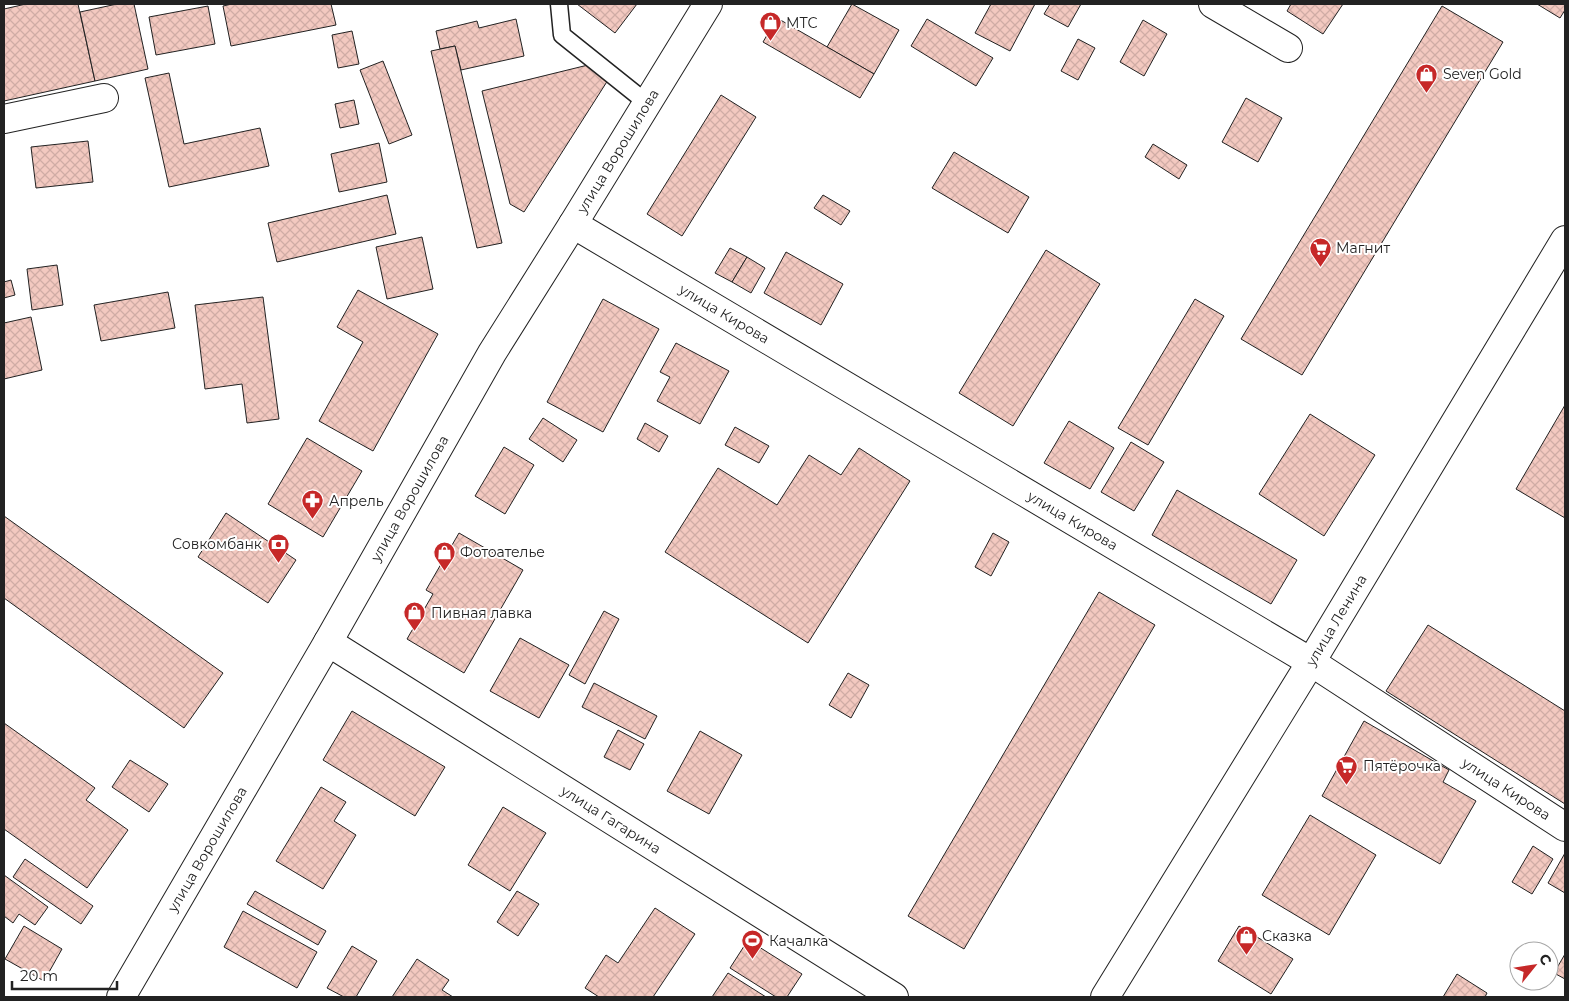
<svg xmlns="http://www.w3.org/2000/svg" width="1569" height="1001" viewBox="0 0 1569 1001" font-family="Montserrat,sans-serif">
<defs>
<pattern id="building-cross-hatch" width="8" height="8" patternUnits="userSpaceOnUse" patternTransform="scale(1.25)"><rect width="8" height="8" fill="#f3c9c0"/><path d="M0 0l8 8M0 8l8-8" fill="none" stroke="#d0aca5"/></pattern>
</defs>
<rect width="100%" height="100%" fill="#fff"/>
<g fill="url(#building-cross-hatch)" stroke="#222">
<polygon points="26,4 78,4 95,81 4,101 4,9"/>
<polygon points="117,4 134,4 148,69 95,81 80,12"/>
<polygon points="232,4 331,4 336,25 231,46 223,6"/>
<polygon points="577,4 637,4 615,33"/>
<polygon points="852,4 899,30 874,74 827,47"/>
<polygon points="991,4 1035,4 1010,51 975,33"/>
<polygon points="1050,4 1081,4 1068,27 1044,14"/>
<polygon points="1291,4 1343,4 1323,34 1287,11"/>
<polygon points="1537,4 1565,4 1565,10 1560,18"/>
<polygon points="208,6 215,44 156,55 149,17"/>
<polygon points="1442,6 1503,42 1302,375 1241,339"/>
<polygon points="777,18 874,74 860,98 763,42"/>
<polygon points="516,19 524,56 461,70 455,46 440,49 436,31 477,21 479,28"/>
<polygon points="927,19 993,58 976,86 911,46"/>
<polygon points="1143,20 1167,34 1144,76 1120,62"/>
<polygon points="352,31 359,64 338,68 332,35"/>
<polygon points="1078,39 1095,48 1078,80 1061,71"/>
<polygon points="455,46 502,243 477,248 431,51"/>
<polygon points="383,61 412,135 389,144 360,70"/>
<polygon points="588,65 608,80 524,212 510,204 482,91"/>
<polygon points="169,73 184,144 260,128 269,166 169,187 145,78"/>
<polygon points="721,95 756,117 682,236 647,214"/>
<polygon points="1246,98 1282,118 1258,162 1222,142"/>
<polygon points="354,100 359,124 340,128 335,104"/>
<polygon points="88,141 93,182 36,188 31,147"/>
<polygon points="379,143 387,182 339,192 331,154"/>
<polygon points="1153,144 1187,165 1179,179 1145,157"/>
<polygon points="954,152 1029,197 1008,233 932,188"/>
<polygon points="387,195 396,234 277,262 268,223"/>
<polygon points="823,195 850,211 841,225 814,208"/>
<polygon points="422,237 433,289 387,299 376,247"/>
<polygon points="730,248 747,257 732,282 715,273"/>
<polygon points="1046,250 1100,284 1013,426 959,393"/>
<polygon points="786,252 843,284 821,325 764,293"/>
<polygon points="747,257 765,268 751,293 732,282"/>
<polygon points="57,265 63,305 32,310 27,269"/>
<polygon points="11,280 15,295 4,298 4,282"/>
<polygon points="358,290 438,334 373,451 319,421 363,342 337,327"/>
<polygon points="168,292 175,328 101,341 94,305"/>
<polygon points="263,297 279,419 247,423 242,384 205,389 195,305"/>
<polygon points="603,299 659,329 603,432 547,402"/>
<polygon points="1195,299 1224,316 1148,445 1118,428"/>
<polygon points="31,317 42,370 4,379 4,323"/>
<polygon points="676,343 729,371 700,424 657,401 670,377 660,372"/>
<polygon points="1565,405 1565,518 1516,489"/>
<polygon points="1310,414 1375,455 1324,536 1259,494"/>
<polygon points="543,418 577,440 563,462 529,439"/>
<polygon points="1069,421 1114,448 1090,489 1044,463"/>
<polygon points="645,423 668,436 659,452 637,439"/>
<polygon points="735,427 769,446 759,463 725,445"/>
<polygon points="307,438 362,471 323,537 268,504"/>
<polygon points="1131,442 1164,462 1134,511 1101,492"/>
<polygon points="504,447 534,465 505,514 475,496"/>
<polygon points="859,448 910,481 808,643 665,552 718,468 777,505 809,455 841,475"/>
<polygon points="1177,490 1297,560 1271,604 1152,535"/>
<polygon points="226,513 296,560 268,603 198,557"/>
<polygon points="4,516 223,673 184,728 4,598"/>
<polygon points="459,533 523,570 464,673 407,639 433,594 426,590"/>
<polygon points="993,533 1009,542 991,576 975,567"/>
<polygon points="1099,592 1155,625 964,949 908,916"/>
<polygon points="604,611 619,619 585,684 569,675"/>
<polygon points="1428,625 1565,711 1565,804 1386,691"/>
<polygon points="520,638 569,665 539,718 490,691"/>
<polygon points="848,673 869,685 851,718 829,705"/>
<polygon points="594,683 657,716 645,739 582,707"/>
<polygon points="352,711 445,767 415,816 323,760"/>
<polygon points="1364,721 1449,770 1443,782 1476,801 1440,864 1322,796"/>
<polygon points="4,723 95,788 86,800 128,830 87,888 4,829"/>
<polygon points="618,730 644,744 630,770 604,757"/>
<polygon points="700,731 742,755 709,814 667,791"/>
<polygon points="130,760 168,784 149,812 112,787"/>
<polygon points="321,787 346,802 334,821 356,835 323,889 276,861"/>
<polygon points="503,807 546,833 510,891 468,865"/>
<polygon points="1310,815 1376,855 1329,935 1262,895"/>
<polygon points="1533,846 1553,859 1532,894 1512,882"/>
<polygon points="1565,853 1565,893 1548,883"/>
<polygon points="25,859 93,906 81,924 13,877"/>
<polygon points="4,875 48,907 35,925 19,914 13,923 4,916"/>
<polygon points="255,891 326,931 318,945 247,904"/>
<polygon points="517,891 539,904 518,936 497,922"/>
<polygon points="655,908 695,934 653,997 599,997 585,988 606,955 618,963"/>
<polygon points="243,911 317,952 297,988 224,947"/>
<polygon points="24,926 62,949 44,981 5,959"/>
<polygon points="1239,926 1293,959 1271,994 1218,961"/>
<polygon points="748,940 802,974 787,997 776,997 730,968"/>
<polygon points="352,946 377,961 356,997 344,997 327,988"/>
<polygon points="1565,954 1565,979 1554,973"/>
<polygon points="417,959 449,980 442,990 453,997 392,997"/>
<polygon points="728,973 766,997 712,997"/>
<polygon points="1457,974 1487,993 1485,997 1443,997"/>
</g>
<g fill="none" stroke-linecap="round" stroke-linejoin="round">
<defs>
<polyline id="lane" points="559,4 562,35 647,103"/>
<g id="street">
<polyline points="1213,4 1288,48"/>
<polyline points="4,119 104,98"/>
<path id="s1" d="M573,224L1311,662L1565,827"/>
<path id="s2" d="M328,642L894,997"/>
</g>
<g id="secondary">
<path id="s3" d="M121,997L328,642L492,353L573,224L708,4"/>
<path id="s4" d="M1105,997L1311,662L1565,240"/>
</g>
</defs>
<use href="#lane" stroke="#222" stroke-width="19"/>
<use href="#street" stroke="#222" stroke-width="30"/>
<use href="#secondary" stroke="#222" stroke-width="30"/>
<use href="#lane" stroke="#fff" stroke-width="16"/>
<use href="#street" stroke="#fff" stroke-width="28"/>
<use href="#secondary" stroke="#fff" stroke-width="28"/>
</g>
<defs>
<symbol id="shop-pin" viewBox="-11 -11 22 30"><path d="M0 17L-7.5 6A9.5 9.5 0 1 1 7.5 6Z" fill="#c62828" stroke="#fff"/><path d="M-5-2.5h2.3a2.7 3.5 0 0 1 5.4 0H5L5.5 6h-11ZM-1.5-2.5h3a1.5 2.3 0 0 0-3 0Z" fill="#fff"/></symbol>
<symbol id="supermarket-pin" viewBox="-11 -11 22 30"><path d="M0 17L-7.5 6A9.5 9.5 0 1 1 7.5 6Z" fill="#c62828" stroke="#fff"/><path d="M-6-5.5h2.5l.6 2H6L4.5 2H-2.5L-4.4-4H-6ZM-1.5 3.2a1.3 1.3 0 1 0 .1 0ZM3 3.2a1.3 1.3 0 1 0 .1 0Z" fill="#fff"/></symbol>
<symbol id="pharmacy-pin" viewBox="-11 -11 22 30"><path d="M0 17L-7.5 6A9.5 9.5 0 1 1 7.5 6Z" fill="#c62828" stroke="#fff"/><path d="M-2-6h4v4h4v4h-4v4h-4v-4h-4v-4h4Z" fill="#fff"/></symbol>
<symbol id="bank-pin" viewBox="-11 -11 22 30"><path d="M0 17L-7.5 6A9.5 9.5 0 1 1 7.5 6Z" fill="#c62828" stroke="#fff"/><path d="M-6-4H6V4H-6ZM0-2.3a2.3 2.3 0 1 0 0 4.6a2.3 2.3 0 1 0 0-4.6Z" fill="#fff"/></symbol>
<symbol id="stadium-pin" viewBox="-11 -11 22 30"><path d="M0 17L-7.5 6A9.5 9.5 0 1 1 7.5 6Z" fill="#c62828" stroke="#fff"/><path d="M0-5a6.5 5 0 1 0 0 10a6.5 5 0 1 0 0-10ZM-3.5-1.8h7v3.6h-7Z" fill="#fff"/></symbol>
</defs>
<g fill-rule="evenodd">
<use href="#shop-pin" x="758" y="10" width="25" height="34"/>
<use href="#shop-pin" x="1414" y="62" width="25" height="34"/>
<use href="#supermarket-pin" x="1308" y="236" width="25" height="34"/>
<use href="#pharmacy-pin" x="300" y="488" width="25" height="34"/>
<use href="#bank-pin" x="266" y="532" width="25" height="34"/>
<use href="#shop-pin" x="432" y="540" width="25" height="34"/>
<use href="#shop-pin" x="402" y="600" width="25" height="34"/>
<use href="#supermarket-pin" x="1334" y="754" width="25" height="34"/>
<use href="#shop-pin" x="1234" y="924" width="25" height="34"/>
<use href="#stadium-pin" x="740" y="928" width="25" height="34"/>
</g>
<g text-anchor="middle" stroke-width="4" stroke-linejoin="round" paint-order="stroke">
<g font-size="14" fill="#222" stroke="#fff" text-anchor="start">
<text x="786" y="28">МТС</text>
<text x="1443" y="79">Seven Gold</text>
<text x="1336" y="253">Магнит</text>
<text x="329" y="506">Апрель</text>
<text x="262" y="549" text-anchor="end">Совкомбанк</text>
<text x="460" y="557">Фотоателье</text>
<text x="431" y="618">Пивная лавка</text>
<text x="1363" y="771">Пятёрочка</text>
<text x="1262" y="941">Сказка</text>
<text x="769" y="946">Качалка</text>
</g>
<g font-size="14" fill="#222" stroke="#fff">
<text dy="5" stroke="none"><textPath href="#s3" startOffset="981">улица Ворошилова</textPath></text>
<text dy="5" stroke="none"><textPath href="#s1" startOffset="176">улица Кирова</textPath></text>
<text dy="5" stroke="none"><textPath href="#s3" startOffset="576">улица Ворошилова</textPath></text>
<text dy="5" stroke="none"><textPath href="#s1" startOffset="581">улица Кирова</textPath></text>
<text dy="5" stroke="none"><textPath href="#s4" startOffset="442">улица Ленина</textPath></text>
<text dy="5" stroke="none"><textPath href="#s1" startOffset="1091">улица Кирова</textPath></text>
<text dy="5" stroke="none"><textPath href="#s2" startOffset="334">улица Гагарина</textPath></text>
<text dy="5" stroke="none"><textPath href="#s3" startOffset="171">улица Ворошилова</textPath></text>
</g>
</g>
<rect width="1569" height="1001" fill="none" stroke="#222222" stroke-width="10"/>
<g transform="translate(1534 966) rotate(60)"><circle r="24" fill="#ffffff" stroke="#a7a7a7"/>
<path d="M0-4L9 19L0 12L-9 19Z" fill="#c62828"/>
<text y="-8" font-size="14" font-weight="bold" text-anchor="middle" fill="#222222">С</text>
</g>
<path d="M12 981v8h105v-8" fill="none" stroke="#222222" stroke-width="2.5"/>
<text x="20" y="981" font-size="15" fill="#222222" stroke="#ffffff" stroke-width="4" paint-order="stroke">20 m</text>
</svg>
